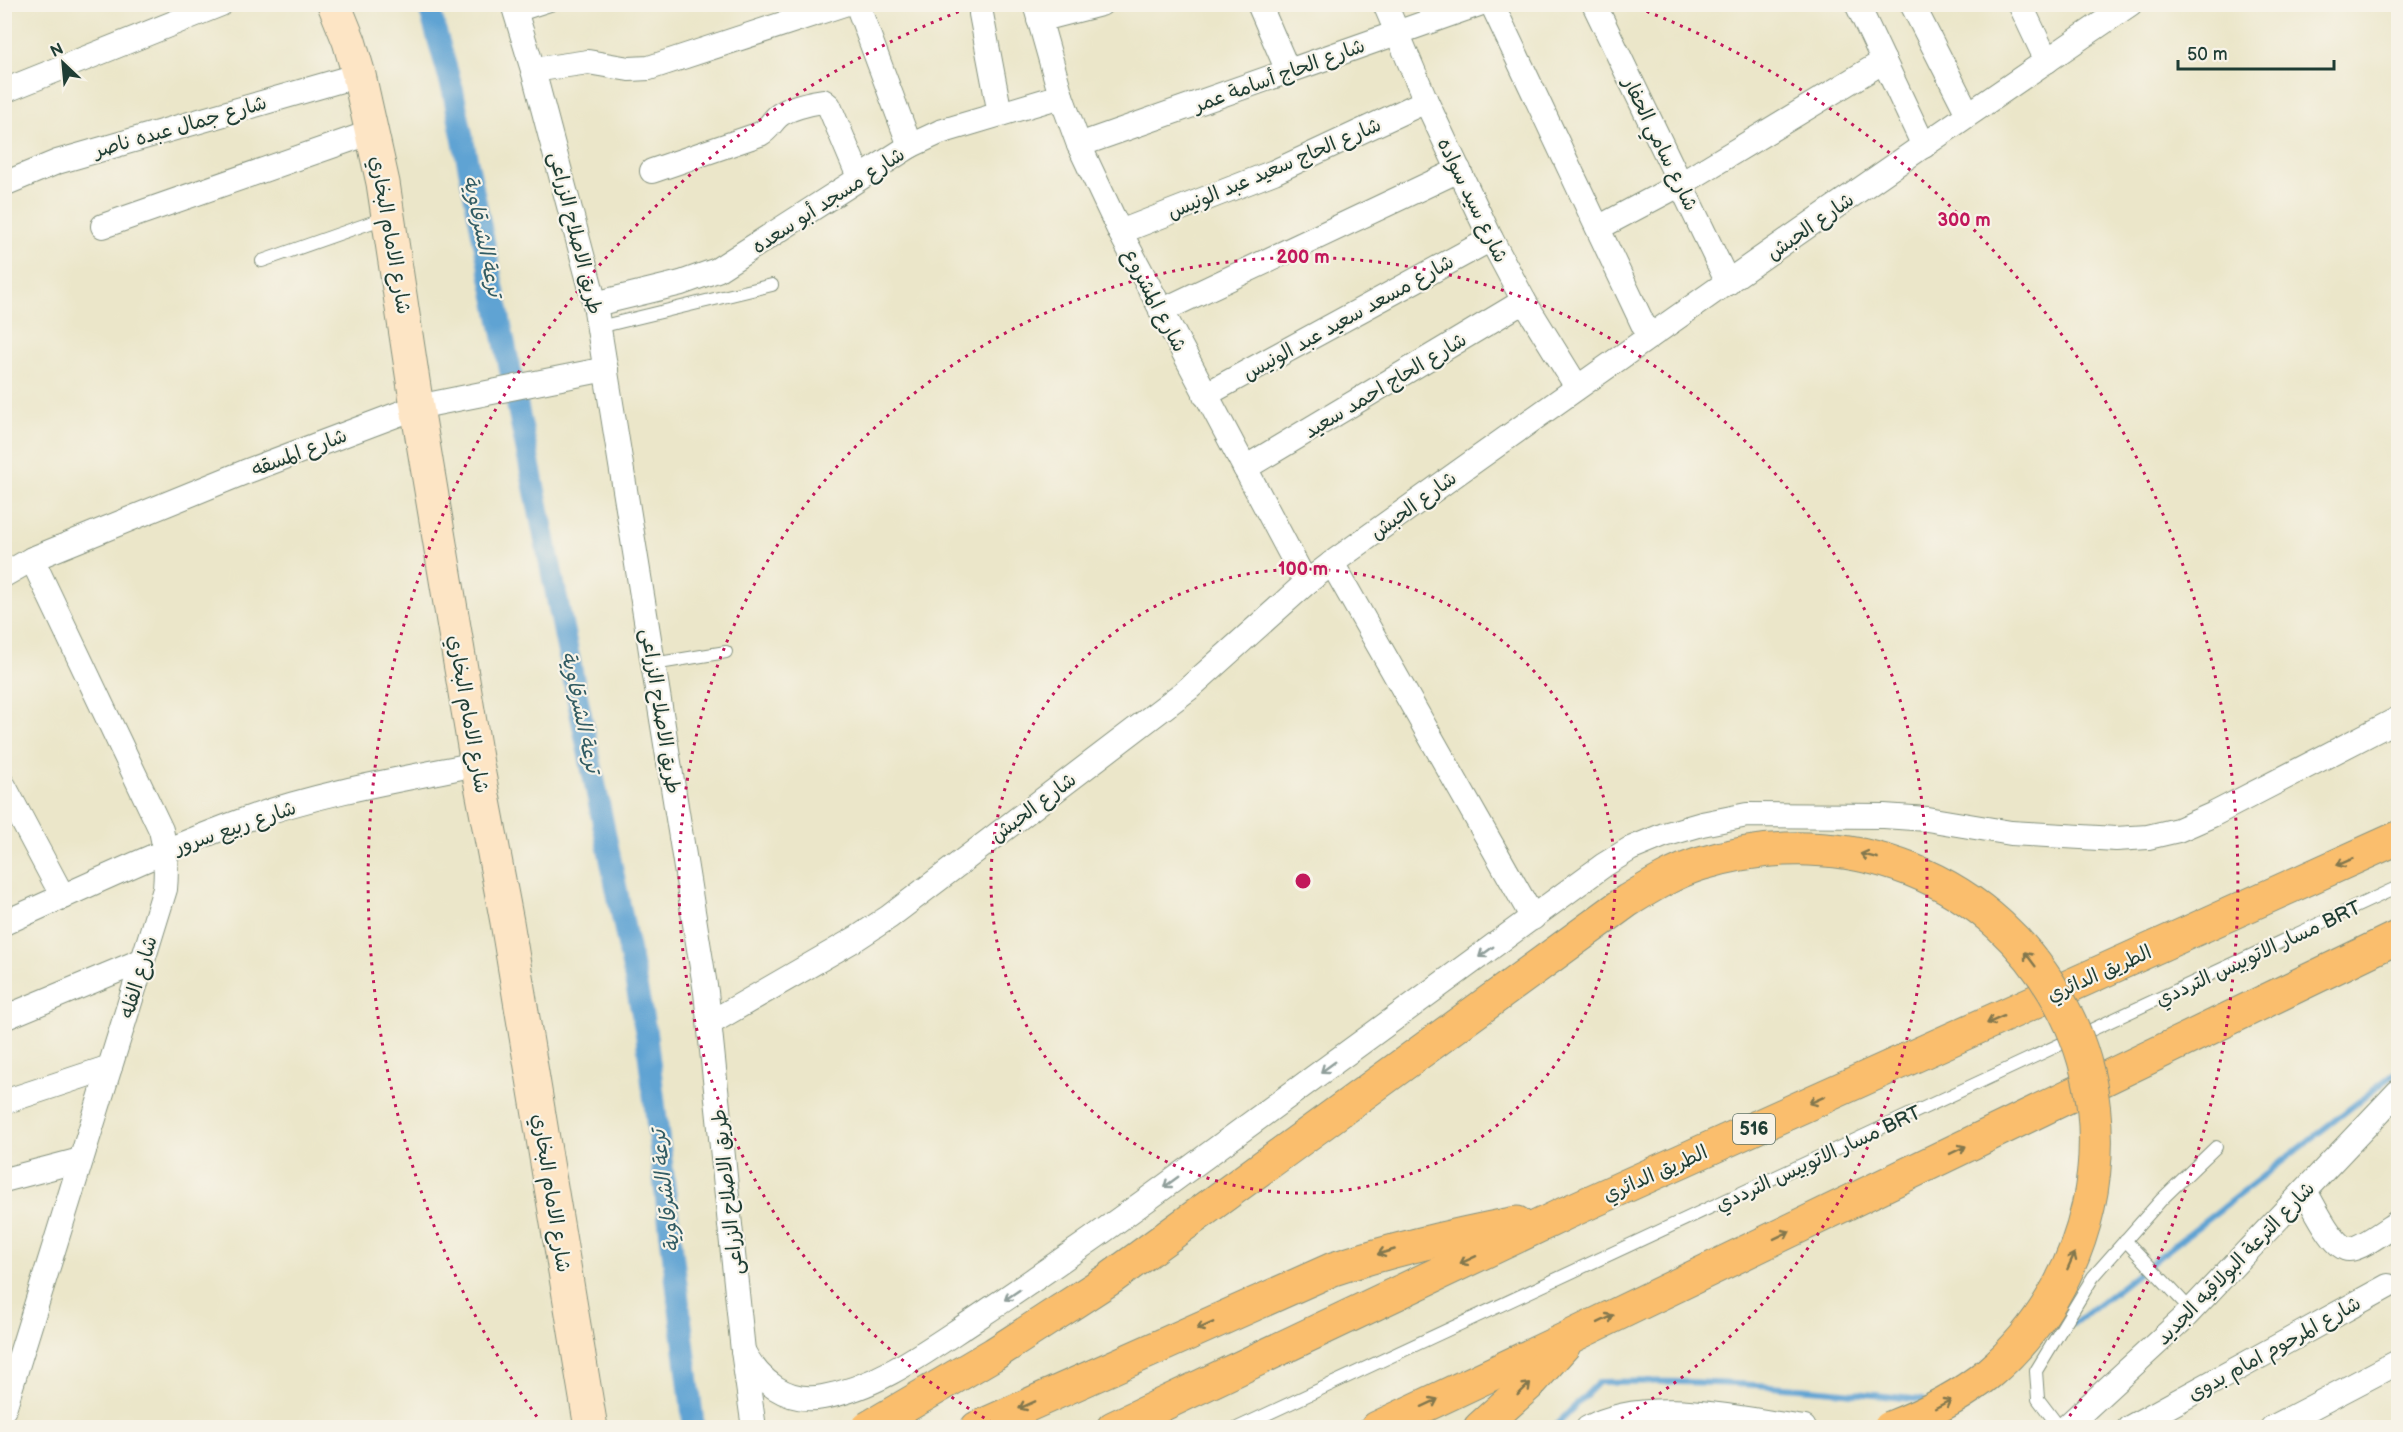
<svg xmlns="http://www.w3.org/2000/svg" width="2403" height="1432" viewBox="0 0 2403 1432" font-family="'Balsamiq Sans','Playpen Sans Arabic',sans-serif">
<rect width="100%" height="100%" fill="#f7f3e8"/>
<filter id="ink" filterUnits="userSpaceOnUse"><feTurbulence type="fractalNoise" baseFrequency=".0167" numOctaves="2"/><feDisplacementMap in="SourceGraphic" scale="12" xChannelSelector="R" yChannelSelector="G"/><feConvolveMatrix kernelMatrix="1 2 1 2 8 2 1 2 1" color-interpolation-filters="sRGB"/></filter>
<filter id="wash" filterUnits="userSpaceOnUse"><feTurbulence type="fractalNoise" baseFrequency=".008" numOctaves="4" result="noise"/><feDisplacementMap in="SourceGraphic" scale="24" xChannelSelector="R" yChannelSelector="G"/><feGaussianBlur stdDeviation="1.35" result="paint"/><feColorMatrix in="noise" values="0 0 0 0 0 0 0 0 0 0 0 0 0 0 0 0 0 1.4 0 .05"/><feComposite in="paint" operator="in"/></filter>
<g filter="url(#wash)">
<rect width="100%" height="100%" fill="#ebe6c9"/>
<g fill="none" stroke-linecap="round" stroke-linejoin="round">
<g stroke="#5fa3d3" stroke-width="6">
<polyline points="2073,1324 2398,1071"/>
<path d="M1553,1428L1599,1382C1707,1379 1815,1388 1923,1400"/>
</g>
<polyline stroke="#5fa3d3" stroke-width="22" points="428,4 453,91 646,1033 694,1428"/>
</g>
</g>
<g filter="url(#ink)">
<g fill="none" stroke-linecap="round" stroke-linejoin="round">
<defs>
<g id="lane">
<polyline points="516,16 553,4"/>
<polyline points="262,261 387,217"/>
<polyline points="599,327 772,285"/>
<polyline points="653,664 726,652"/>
<polyline points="2125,1240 2191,1310"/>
<polyline points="1237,1428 2398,887"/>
<polyline points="2060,1428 2038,1399 2036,1371 2093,1277 2162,1199 2216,1147"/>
</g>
<g id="street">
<polyline points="513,4 533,70 595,304 706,992 743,1351 754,1428"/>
<polyline points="857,4 910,146"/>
<polyline points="1035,4 1061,96 1079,145 1120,232 1306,583"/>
<polyline points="1259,4 1288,71"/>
<polyline points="1385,4 1426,101 1491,239 1524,301 1577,387"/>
<polyline points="1492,4 1649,337"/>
<polyline points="1594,4 1728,283"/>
<polyline points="1857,4 1924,146"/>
<polyline points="1912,4 1968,114"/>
<polyline points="2020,4 2047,61"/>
<polyline points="981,14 1000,114"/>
<polyline points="1039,20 1101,4"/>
<polyline points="533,70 588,62 629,69 649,68 844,4"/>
<polyline points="4,91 221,4"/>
<polyline points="1079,145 1479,4"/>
<path d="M652,171L760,134C768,130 770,124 777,117C787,108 810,103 823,101L829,106L859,177"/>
<polyline points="4,184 57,162 359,75"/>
<polyline points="103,226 372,132"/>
<polyline points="1598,228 1681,184 1884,61"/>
<polyline points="1120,232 1274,172 1426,101"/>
<polyline points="595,304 681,283 717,270 910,146 940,132 1061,96"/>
<polyline points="1161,311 1459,170"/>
<polyline points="1205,395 1491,239"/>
<polyline points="1245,468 1524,301"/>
<polyline points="1332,563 1533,918"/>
<polyline points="4,575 32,559 245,472 417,407 606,369"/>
<polyline points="4,786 63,897"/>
<path d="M4,923C85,887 164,849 247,819C319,793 402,779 477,764"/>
<polyline points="4,1018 143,960"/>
<path d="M710,1023L857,938L889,917L1187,690L1306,583L1332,563C1596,373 1861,187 2130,4"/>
<polyline points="4,1102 110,1067"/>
<polyline points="4,1180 80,1160"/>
<path d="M2305,1191C2313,1204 2334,1250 2349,1249C2361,1249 2387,1229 2398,1222"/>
<path d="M743,1351C759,1381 787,1404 823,1397C880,1387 929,1349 977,1318C1034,1280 1090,1241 1145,1201C1298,1089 1451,977 1604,865L1630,849L1664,835L1702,824L1747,815L1884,816L1927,819L2011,833L2116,839L2148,837L2178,830L2212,815L2398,719"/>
<path d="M4,1409L165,889C167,868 166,851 161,830L32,559"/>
<path d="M1588,1428C1647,1395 1739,1419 1804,1428"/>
<polyline points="2065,1428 2182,1320 2398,1092"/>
<polyline points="2129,1428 2388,1286"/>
<polyline points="2272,1428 2398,1362"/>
</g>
<polyline id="secondary" points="334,4 349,41 359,75 383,183 417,407 477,764 507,922 591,1428"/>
<g id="highway">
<path d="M977,1428L1333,1269C1394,1249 1454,1235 1517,1223"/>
<polyline points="1113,1428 1566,1213 2398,838"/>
<polyline points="1377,1428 1570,1337 2398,937"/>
<polyline points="1480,1428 1529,1384 1564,1345"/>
</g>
</defs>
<use href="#lane" stroke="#85927e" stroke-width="14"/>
<use href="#street" stroke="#85927e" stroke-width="26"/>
<use href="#secondary" stroke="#85927e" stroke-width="35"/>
<use href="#highway" stroke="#85927e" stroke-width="35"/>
<use href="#lane" stroke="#fff" stroke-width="12"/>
<use href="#street" stroke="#fff" stroke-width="24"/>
<use href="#secondary" stroke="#fde5c5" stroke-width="33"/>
<use href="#highway" stroke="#fabe6d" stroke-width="33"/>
<defs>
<path id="highway-bridge" d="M868,1428L994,1354L1111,1278L1627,901C1650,887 1674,872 1700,864C1845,819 1997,875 2066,1014C2126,1134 2091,1287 1989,1373C1959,1398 1926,1414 1890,1428"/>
</defs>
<use href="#highway-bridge" stroke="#85927e" stroke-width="35" stroke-linecap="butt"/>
<use href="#highway-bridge" stroke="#fabe6d" stroke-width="33"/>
</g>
<defs><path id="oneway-shaft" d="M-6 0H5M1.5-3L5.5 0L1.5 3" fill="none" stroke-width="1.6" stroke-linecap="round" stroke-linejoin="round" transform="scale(1.5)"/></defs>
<g stroke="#82774e">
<use href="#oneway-shaft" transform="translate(1869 856) rotate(-166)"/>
<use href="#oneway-shaft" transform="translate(2345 862) rotate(156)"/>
<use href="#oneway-shaft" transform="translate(2030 959) rotate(-127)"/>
<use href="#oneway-shaft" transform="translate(1995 1020) rotate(156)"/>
<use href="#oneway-shaft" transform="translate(1817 1100) rotate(156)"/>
<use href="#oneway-shaft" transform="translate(1958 1150) rotate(-26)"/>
<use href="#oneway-shaft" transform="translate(1782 1235) rotate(-26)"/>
<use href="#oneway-shaft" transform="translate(1386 1252) rotate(164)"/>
<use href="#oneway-shaft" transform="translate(1468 1260) rotate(155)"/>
<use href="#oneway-shaft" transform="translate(2071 1261) rotate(-66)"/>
<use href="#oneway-shaft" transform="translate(1606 1319) rotate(-26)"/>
<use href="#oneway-shaft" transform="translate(1205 1326) rotate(156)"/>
<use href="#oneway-shaft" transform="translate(1524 1389) rotate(-44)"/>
<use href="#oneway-shaft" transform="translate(1430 1403) rotate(-25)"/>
<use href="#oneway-shaft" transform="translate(1943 1404) rotate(-28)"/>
<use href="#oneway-shaft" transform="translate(1027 1405) rotate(156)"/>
</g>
<g stroke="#8f9e9a">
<use href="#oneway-shaft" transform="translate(1486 952) rotate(144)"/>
<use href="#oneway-shaft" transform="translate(1328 1067) rotate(144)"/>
<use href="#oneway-shaft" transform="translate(1171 1182) rotate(144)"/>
<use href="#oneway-shaft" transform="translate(1012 1295) rotate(146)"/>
</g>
</g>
<g fill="none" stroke="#c2185b" stroke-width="3" stroke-dasharray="3 6">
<circle cx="1303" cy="881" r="312"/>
<path d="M1000 1427A624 624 0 1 1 1606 1427"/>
<path d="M542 1424A935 935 0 0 1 976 5M1630 5A935 935 0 0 1 2064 1424"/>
</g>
<g text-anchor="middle" stroke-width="4.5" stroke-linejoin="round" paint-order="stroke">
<rect fill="#f7f3e8" stroke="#60746a" stroke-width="1.5" x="1733" y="1114" width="42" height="30" rx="4.5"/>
<g font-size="18" font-weight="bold" fill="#1f3d34">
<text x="1754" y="1135">516</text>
</g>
<g font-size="20" fill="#1f3d34" stroke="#f7f3e8">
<text transform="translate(1279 75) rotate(-20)" y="7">شارع الحاج أسامة عمر</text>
<text transform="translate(180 126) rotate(-16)" y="7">شارع جمال عبده ناصر</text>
<text transform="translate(1661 144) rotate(64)" y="7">شارع سامي الحفار</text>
<text transform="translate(1274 168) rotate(-23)" y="7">شارع الحاج سعيد عبد الونيس</text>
<text transform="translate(828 200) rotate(-33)" y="7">شارع مسجد أبو سعده</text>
<text transform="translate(1473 200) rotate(64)" y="7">شارع سيد سواده</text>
<text transform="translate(1810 226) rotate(-35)" y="7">شارع الحبش</text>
<text transform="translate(576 233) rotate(76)" y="7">طريق الاصلاح الزراعى</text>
<text transform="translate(391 235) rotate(80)" y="7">شارع الامام البخاري</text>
<text transform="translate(1155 300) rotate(62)" y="7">شارع المشروع</text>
<text transform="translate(1348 317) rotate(-29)" y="7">شارع مسعد سعيد عبد الونيس</text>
<text transform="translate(1385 385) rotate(-31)" y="7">شارع الحاج احمد سعيد</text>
<text transform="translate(299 452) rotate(-21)" y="7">شارع المسقه</text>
<text transform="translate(1413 505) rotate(-36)" y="7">شارع الحبش</text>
<text transform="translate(661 711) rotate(81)" y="7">طريق الاصلاح الزراعى</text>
<text transform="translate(469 714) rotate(80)" y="7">شارع الامام البخاري</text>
<text transform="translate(1033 807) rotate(-37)" y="7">شارع الحبش</text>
<text transform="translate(235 827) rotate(-19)" y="7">شارع ربيع سرور</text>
<text transform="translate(2258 953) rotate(-25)" y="7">مسار الاتوبيس الترددي BRT</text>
<text transform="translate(2099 973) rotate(-24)" y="7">الطريق الدائري</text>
<text transform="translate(138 977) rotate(-73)" y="7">شارع الفله</text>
<text transform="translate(1818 1158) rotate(-25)" y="7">مسار الاتوبيس الترددي BRT</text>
<text transform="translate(1655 1173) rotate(-24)" y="7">الطريق الدائري</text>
<text transform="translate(727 1192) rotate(-96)" y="7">طريق الاصلاح الزراعى</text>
<text transform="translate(552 1193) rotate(81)" y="7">شارع الامام البخاري</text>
<text transform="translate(2235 1263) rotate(-46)" y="7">شارع الترعة البولاقيه الجديد</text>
<text transform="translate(2274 1348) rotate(-29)" y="7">شارع المرحوم امام بدوى</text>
</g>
<g font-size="21" font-style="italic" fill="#325c64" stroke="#f7f3e8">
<text transform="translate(483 236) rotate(78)" y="7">ترعة الشرقاوية</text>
<text transform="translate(581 712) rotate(78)" y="7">ترعة الشرقاوية</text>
<text transform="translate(665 1191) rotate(-97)" y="7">ترعة الشرقاوية</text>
</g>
</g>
<circle cx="1303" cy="881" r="9" fill="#c2185b" stroke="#f7f3e8" stroke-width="3"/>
<g font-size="18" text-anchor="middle" font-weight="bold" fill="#c2185b" stroke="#f7f3e8" stroke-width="4.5" stroke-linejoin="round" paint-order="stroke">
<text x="1964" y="226">300 m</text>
<text x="1303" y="263">200 m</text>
<text x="1303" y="575">100 m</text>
</g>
<rect width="2403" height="1432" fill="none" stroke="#f7f3e8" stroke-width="24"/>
<g transform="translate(63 63) rotate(334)" stroke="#f7f3e8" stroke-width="4.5" paint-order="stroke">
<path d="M0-4.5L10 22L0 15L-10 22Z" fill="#1f3d34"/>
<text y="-9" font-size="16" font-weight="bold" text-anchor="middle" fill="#1f3d34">N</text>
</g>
<path d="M2178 60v9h156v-9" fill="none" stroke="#1f3d34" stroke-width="3"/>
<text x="2187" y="60" font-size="18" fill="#1f3d34" stroke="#f7f3e8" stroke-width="4.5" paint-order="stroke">50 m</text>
</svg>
